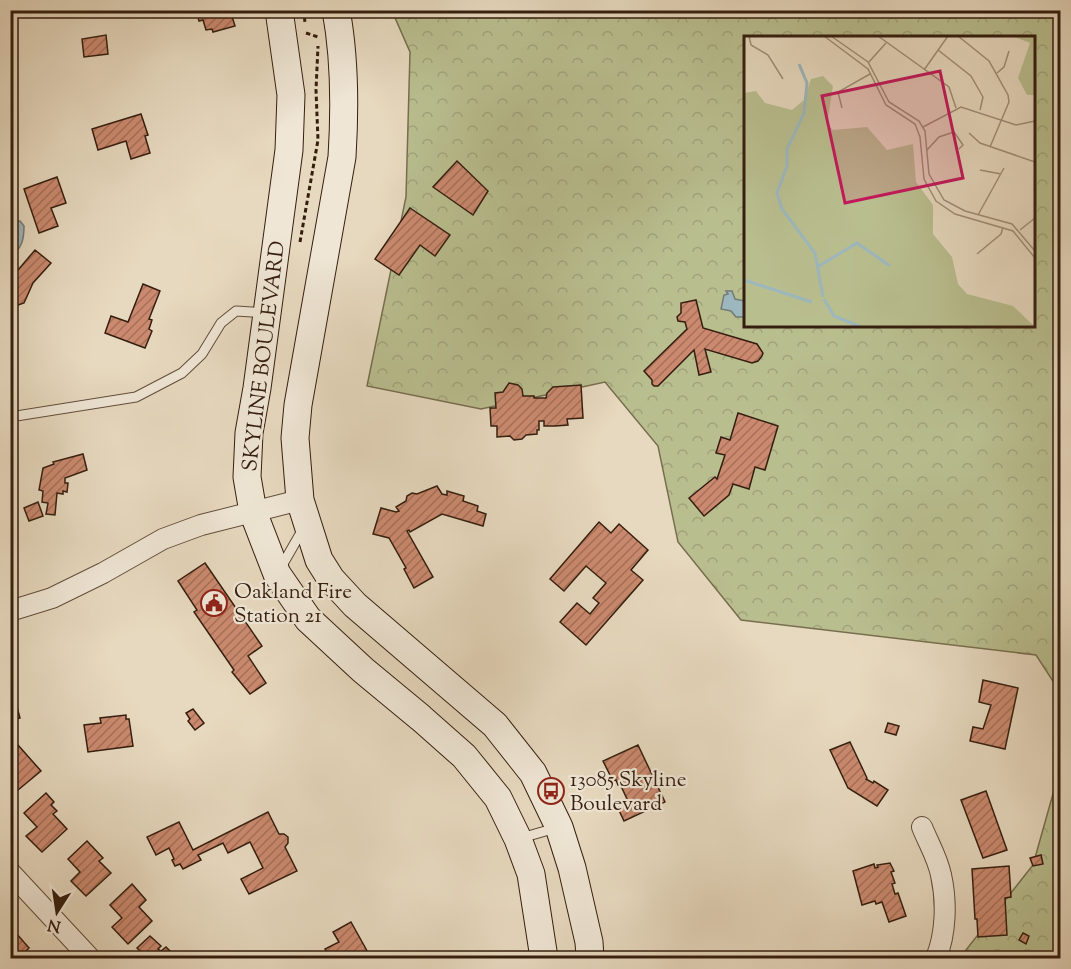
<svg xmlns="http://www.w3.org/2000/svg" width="1071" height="969" viewBox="0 0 1071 969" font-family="'Sorts Mill Goudy',serif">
<defs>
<pattern id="forest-crowns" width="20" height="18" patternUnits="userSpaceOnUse" patternTransform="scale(1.5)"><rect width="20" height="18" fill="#b9be8f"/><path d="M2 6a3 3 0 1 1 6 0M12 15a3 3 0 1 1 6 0" fill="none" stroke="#a0a37a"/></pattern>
<pattern id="building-hatch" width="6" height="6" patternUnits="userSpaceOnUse" patternTransform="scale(1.5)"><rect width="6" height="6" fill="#cb8a6f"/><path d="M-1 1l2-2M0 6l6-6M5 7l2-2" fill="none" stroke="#a6705a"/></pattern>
</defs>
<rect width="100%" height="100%" fill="#e7d9bf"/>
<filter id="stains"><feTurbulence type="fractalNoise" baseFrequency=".00333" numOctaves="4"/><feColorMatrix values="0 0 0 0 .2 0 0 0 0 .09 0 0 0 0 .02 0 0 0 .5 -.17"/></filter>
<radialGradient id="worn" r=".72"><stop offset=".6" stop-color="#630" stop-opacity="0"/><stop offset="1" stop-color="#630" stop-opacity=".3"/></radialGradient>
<g fill="url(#forest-crowns)" stroke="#776e4f" stroke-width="1.5" fill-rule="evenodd">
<path d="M392,11H1060V692L1036,655L741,620L678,542L658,446L605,382L481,409L367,386L406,197L410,52ZM746,38H1034V326H746Z"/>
<polygon points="1060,769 1060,958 961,958 962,955 1033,865"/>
</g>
<g fill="#9cb7bd" stroke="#737a77" stroke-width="1.5">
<path d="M14,221H20L24,226C24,239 22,248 12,255L11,224Z"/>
<polygon points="726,291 732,291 735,299 745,301 745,317 736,317 731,311 721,309 724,295 728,294"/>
</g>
<g fill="url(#building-hatch)" stroke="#351e0f" stroke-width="1.5">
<polygon points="196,10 230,10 235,26 213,32 212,29 206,30 203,20 199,21"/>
<polygon points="106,35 108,54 84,57 82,39"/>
<polygon points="141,114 148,135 145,136 150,153 131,159 126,141 98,150 92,129"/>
<polygon points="457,161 488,191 473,215 433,187"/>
<polygon points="57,177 66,203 51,208 58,226 39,233 24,189"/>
<polygon points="410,208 450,235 435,256 420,245 399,275 375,259"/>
<polygon points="35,250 51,263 33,283 24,303 13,307 10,304 10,273 18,270"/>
<polygon points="143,284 160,291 149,319 152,320 149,329 152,331 145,348 105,333 111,316 128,322"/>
<polygon points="696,300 703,328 757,344 763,353 762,356 758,361 752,363 705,349 711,372 699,375 694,350 658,386 654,386 652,384 652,380 644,371 687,329 685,322 678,321 677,317 681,313 681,303"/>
<polygon points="509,383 518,385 522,389 523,396 534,396 534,398 546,398 547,393 553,387 581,385 583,418 567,419 568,425 555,426 544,426 544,421 539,421 539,430 537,430 537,434 526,435 522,439 514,440 510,436 497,437 497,426 491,426 490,408 496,408 495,393 503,392"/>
<polygon points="738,413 778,426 765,470 755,467 749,489 733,484 729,495 704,516 689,498 715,477 717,479 725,455 716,453 721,437 730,440"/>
<polygon points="83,454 87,470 65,478 65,483 68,483 67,492 63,491 63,494 57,493 55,515 46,514 48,503 42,502 43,491 39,490 43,468 54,464 53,462"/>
<polygon points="437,486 442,494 447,495 447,491 464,496 463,501 478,506 477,511 486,514 483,526 442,514 410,532 409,530 407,531 433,577 414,588 404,569 406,568 389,538 373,534 381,508 396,512 399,511 396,507 406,501 407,496 412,493 417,494"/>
<polygon points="38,502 43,516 29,521 24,508"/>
<polygon points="599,522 611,533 619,524 648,550 631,570 643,580 586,645 560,622 577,603 590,614 599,603 593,598 606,583 586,566 564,591 550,579"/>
<polygon points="205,563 262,646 248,656 266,683 250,694 232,672 234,670 194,612 197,610 178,581"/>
<polygon points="983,680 1018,688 1005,749 970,741 973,727 983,729 991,705 979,702"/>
<polygon points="10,681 20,718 10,721"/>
<polygon points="193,709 204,723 195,730 188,721 190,719 186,713"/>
<polygon points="126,715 126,719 129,719 133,746 88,752 84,725 101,723 100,718"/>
<polygon points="888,723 899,726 896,735 885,732"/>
<polygon points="10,736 41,771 18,790 10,781"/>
<polygon points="850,742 867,778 866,779 873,783 874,781 888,790 877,806 848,788 830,750"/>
<polygon points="638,745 665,802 624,821 616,804 627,799 620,784 618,785 616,780 613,781 603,761"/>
<polygon points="986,791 1007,850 983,858 961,800"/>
<polygon points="46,793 54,802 51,805 57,811 53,814 67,829 42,852 26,836 37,827 24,813"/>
<polygon points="268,812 279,834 284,834 288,837 288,843 285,847 297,871 249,894 241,879 263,868 250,842 228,853 223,843 198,855 201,860 183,869 180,864 175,866 172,860 174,859 169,848 156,855 147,837 179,822 193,850"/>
<polygon points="87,841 103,858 99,861 111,873 86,896 71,881 80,872 68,859"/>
<polygon points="1041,855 1043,864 1033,866 1030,858"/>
<polygon points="890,863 894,871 891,872 895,883 892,884 895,894 898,893 906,916 889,922 882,902 876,904 875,901 862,905 853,871 874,864 875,868 878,867 877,865"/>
<polygon points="1009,866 1011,897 1005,898 1007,935 978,937 977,919 975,919 972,869"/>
<polygon points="132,884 146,900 139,907 152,921 128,944 112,927 122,918 110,905"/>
<polygon points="351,922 371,958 342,958 341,957 331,958 325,949 339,942 333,932"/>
<polygon points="16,933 29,948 25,952 31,958 10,958 10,938"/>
<polygon points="1023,933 1029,936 1026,944 1019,940"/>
<polygon points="150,936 161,946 158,949 161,951 166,947 177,958 147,958 137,948"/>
</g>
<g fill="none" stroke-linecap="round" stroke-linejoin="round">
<defs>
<g id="service">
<polyline points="10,417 136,397 182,373 202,354 221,323 236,311 266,313"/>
<polyline points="280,569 303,529"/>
<polyline points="521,838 556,828"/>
</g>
<g id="minor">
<polyline points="10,611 52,598 103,573 163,539 201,525 300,500"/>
<path d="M922,827C928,842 938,859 941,875C947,902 946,934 936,958"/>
<polyline points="10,872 90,958"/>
</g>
<g id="secondary">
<polyline points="279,10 291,95 289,150 257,388 249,433 247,477 253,512 277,574 308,619 363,670 421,718 464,756 498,798 518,839 531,874 544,958"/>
<path d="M336,10C345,58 345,109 342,157L298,405L295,438L300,500L319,560L331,579L355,605L495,725L533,773L559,827L572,868L589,942L590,958"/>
</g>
</defs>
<use href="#service" stroke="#624d3b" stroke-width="11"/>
<use href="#minor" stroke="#624d3b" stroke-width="22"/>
<use href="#secondary" stroke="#351e0f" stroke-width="29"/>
<g stroke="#351e0f" stroke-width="3" stroke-dasharray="4.5 3" stroke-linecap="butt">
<polyline points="304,10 305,24"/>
<polyline points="306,33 318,37"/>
<polyline points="300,242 318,140 316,90 318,46"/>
</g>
<use href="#service" stroke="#efe6d5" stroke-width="9"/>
<use href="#minor" stroke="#efe6d5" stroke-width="20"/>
<use href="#secondary" stroke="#efe6d5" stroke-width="27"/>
</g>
<defs>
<symbol id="civic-ring" viewBox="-11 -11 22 22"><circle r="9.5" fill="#efe6d5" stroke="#8f2418" stroke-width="1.5"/><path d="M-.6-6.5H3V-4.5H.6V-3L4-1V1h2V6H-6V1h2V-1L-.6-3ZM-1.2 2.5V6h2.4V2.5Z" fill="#8f2418"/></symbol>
<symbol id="bus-ring" viewBox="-11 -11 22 22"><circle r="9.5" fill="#efe6d5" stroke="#8f2418" stroke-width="1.5"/><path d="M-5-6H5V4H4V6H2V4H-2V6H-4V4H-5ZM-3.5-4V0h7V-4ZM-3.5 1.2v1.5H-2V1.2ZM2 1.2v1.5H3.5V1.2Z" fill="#8f2418"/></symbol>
</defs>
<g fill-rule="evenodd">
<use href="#civic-ring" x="199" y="588" width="30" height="30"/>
<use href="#bus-ring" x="536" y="776" width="30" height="30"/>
</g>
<g text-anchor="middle" stroke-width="4.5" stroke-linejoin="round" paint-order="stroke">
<g font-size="21" fill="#351e0f" stroke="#efe6d5">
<text transform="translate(263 356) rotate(-83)" y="7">SKYLINE BOULEVARD</text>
</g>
<g font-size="21" fill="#351e0f" stroke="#efe6d5" text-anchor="start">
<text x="234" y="598">Oakland Fire<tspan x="234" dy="24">Station 21</tspan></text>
<text x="570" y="786">13085 Skyline<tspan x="570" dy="24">Boulevard</tspan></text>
</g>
</g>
<g transform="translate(744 36)">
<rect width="291" height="291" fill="#e7d9bf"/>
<path d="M79,40L89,50L83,88L89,94L123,91L143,114L169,108L172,146L189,169V198L208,221L214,248L223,258L269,270L291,291H0V57L12,55L21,67L48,74L60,64L67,43Z" fill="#b9be8f"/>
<path d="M268,0H291V59H283L274,42L286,7Z" fill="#b9be8f"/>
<path fill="none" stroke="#9cb7bd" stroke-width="3" d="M55,28L63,47L60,77L43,113V130L33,157L38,173L71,217L79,261M75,230L113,207L146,230M0,244L68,266M80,263L90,280L117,291"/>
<path fill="none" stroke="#a08e79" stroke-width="1.5" d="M5,0L7,9L24,19L39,43M80,0L124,33L142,69L171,88L176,101L180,143L192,165L211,178L269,195L291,222M87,0L124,26L145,66L175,85L181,95L185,138L200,164L221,175L268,188L291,215M134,0L205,51L212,72M214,0L245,25L264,59L265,66L246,111M194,14L227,40L239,61L236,74M125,26L142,7M180,34L204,0M253,37L260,31L265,15M98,72L94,56L126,38M179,91L217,71L272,89L291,85M225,97L236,107L291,126M183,114L195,101L210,96L219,109L215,113M236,134L257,138M234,179L260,132M276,194L291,182M233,218L257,198L259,191"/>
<path fill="#c2185b" fill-opacity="0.15" stroke="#c2185b" stroke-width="3" d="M196,35L219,142L101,167L78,60Z"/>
<rect width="291" height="291" fill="none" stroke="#351e0f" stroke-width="3"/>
</g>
<rect width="1071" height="969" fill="none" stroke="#e7d9bf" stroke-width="36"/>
<rect x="12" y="12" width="1047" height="945" fill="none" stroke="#351e0f" stroke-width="3"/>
<rect x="18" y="18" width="1035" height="933" fill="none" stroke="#351e0f" stroke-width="1.5"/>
<g transform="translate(57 912) rotate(192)" stroke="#efe6d5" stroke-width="4.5" paint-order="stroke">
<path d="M0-4.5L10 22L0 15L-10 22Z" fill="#351e0f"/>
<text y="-9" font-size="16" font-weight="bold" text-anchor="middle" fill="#351e0f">N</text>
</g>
<rect width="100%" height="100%" filter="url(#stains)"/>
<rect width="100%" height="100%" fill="url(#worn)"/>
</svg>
